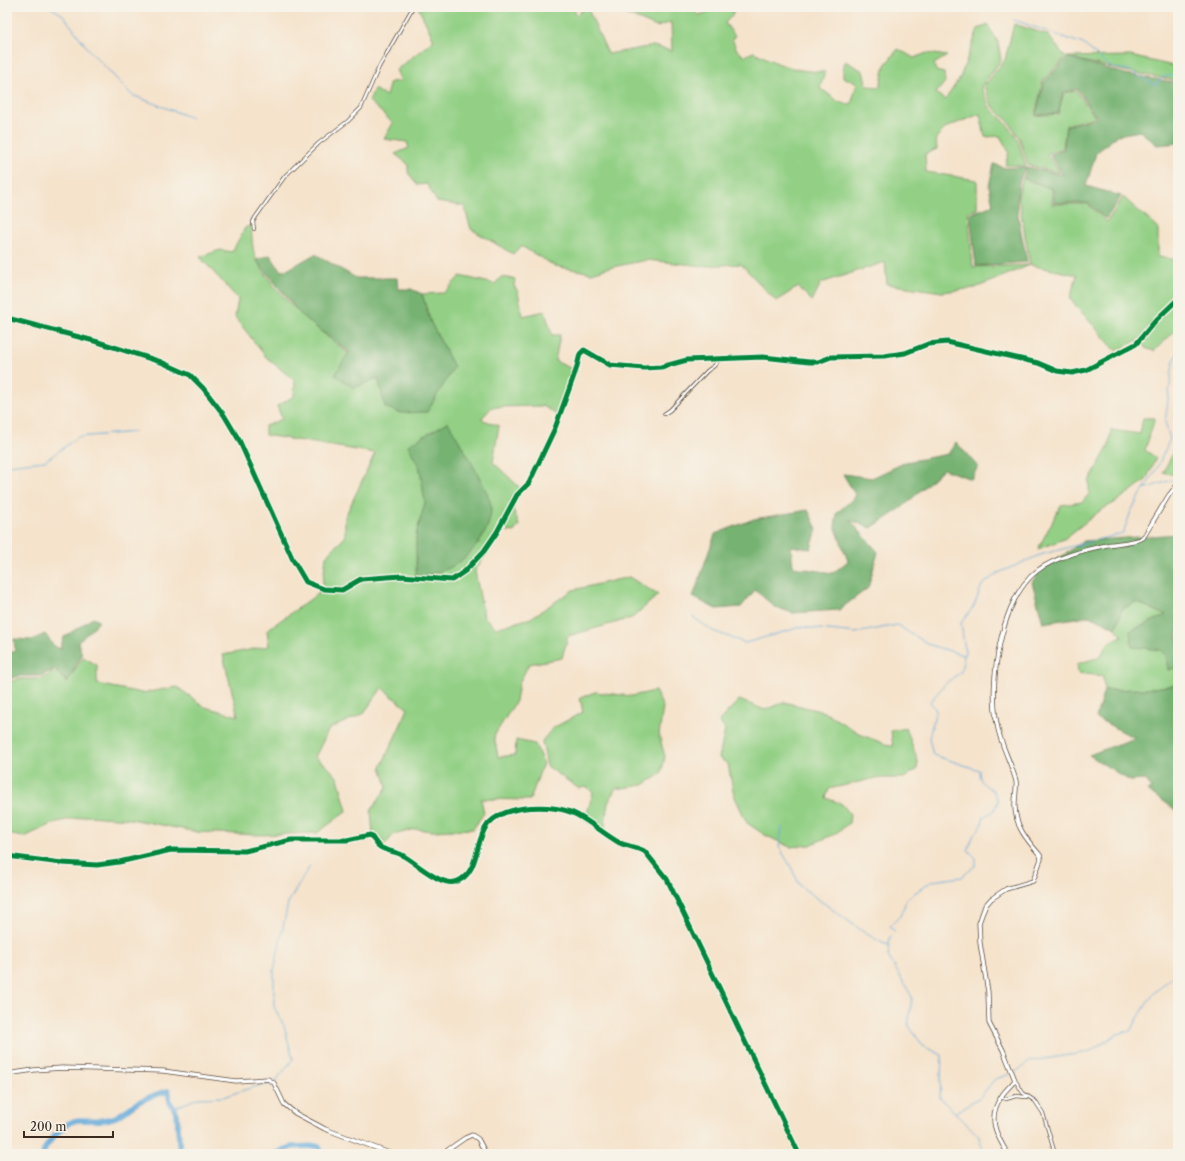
<svg xmlns="http://www.w3.org/2000/svg" width="1185" height="1161" viewBox="0 0 1185 1161" font-family="'Libre Caslon Text',serif">
<rect width="100%" height="100%" fill="#f7f3e8"/>
<filter id="ink" filterUnits="userSpaceOnUse"><feTurbulence type="fractalNoise" baseFrequency=".025" numOctaves="2"/><feDisplacementMap in="SourceGraphic" scale="8" xChannelSelector="R" yChannelSelector="G"/><feConvolveMatrix kernelMatrix="1 2 1 2 8 2 1 2 1" color-interpolation-filters="sRGB"/></filter>
<filter id="wash" filterUnits="userSpaceOnUse"><feTurbulence type="fractalNoise" baseFrequency=".012" numOctaves="4" result="noise"/><feDisplacementMap in="SourceGraphic" scale="16" xChannelSelector="R" yChannelSelector="G"/><feGaussianBlur stdDeviation="0.9" result="paint"/><feColorMatrix in="noise" values="0 0 0 0 0 0 0 0 0 0 0 0 0 0 0 0 0 1.4 0 .05"/><feComposite in="paint" operator="in"/></filter>
<g filter="url(#wash)">
<rect width="100%" height="100%" fill="#f5e3cc"/>
<g fill="#93d085" stroke="#677d52" fill-rule="evenodd">
<path d="M418,7H482L483,10L488,7H509L510,9H517V7H574L576,15L587,7L608,54L653,46L672,51L671,22L657,27L608,7H691L690,9L699,15L709,11L710,7H733V14L725,23L735,36L732,39L737,50L744,56L754,52C782,66 793,71 825,72L820,88L839,102L851,105L857,83L843,77V68L845,61L863,71L867,86L880,87L885,65L898,49L914,58L927,53L947,56L934,64L936,71L944,73L945,82L936,93L945,100L960,78L978,29L988,25L998,42L1001,60L981,87L990,108L1006,123L1018,140L1026,166L1005,165L1009,152L1000,136L985,137L980,114L947,127L936,138L937,149L925,154L926,172L977,180V209L968,212L973,267L1030,265L975,288L942,292L887,284L885,262L821,283L812,301L798,287L776,301L741,264L704,266L647,260L607,268L592,273L555,266L521,246L513,254L471,229L464,206L437,202L427,184L417,185L408,172V164L395,154L409,148L407,142L384,139L393,123L369,101L374,89L386,96L390,82L401,81L396,70L434,40Z"/>
<polygon points="1014,24 1048,35 1065,57 1043,81 1035,116 1058,114 1064,93 1076,91 1095,117 1066,125 1063,148 1047,154 1060,173 1028,165 1020,139 1009,122 992,106 984,86 1005,60"/>
<polygon points="1130,56 1178,67 1178,81 1124,71 1067,57"/>
<polygon points="1023,178 1052,189 1052,204 1088,204 1107,222 1123,197 1158,228 1158,257 1178,260 1178,328 1154,351 1145,348 1142,338 1116,351 1070,299 1077,275 1030,265 1018,195"/>
<path d="M251,225C252,236 252,252 257,261C285,310 337,342 378,378L381,383L454,367L431,323L422,294L444,293L460,276L495,284L501,277L515,279L514,286L518,292L523,316L545,311L552,335H560L555,361L574,370L557,415L543,406L492,407L481,419L499,426L493,462L520,488L510,501L519,525L514,532L501,530L475,571L484,617L496,628L531,618L573,590L629,577L658,595L632,618L568,636L562,658L529,664L519,683L516,701L494,736L498,757L515,755L516,740L535,744L543,763L530,800L481,799L484,813L473,829L432,831L416,829L393,835L386,844L373,835L371,811L387,787L381,767L408,709L382,688L363,714L329,729L315,757L327,766L338,778L347,811L317,833L258,835L197,832L131,819L87,816L57,822L24,837L7,834V683L18,679H42L55,671L67,683L83,657L97,665V684L142,693L177,687L205,707L238,716L223,655L269,646L267,630L322,591L326,556L345,537V517L375,453L265,435V426L282,419L277,406L294,396L295,381L266,357L235,317L238,299L200,257L220,250L232,252L245,228ZM420,469L453,567L416,535L425,503Z"/>
<polygon points="1143,418 1155,418 1145,450 1156,458 1146,480 1116,502 1101,510 1064,539 1038,549 1061,505 1082,502 1089,494 1089,481 1109,446 1111,430 1140,434"/>
<polygon points="1178,448 1178,476 1163,472 1175,450"/>
<polygon points="1136,602 1167,615 1130,631 1161,650 1166,656 1168,670 1178,667 1178,685 1144,689 1104,690 1103,676 1078,673 1077,664 1100,657 1109,642 1122,636 1116,628 1122,609"/>
<polygon points="655,691 663,707 659,735 665,757 661,774 643,785 615,789 608,803 604,832 585,820 593,793 587,787 578,788 547,766 542,741 553,728 583,712 580,698 595,692 632,696"/>
<polygon points="739,700 765,710 784,702 824,712 862,735 893,747 891,731 906,728 918,761 917,769 904,778 876,778 829,789 826,798 842,804 850,814 849,823 835,834 810,845 790,847 765,835 747,823 734,795 728,764 719,758 725,730 719,721"/>
</g>
<g fill="#76b272" stroke="#586e48">
<polygon points="1067,57 1125,74 1178,83 1178,143 1157,145 1140,131 1118,135 1096,153 1086,186 1121,196 1106,219 1088,203 1054,203 1053,189 1023,178 1027,167 1063,175 1050,155 1064,149 1066,126 1097,118 1077,89 1063,93 1058,113 1036,115 1044,82"/>
<path d="M994,164L1005,168L1026,167C1008,195 1022,231 1027,262L976,266L970,214L993,205L989,186Z"/>
<polygon points="315,254 356,278 397,278 398,289 411,289 422,294 431,323 454,367 427,412 400,413 385,407 378,378 354,388 335,375 349,352 303,317 256,260 270,255 281,271 289,269"/>
<path d="M448,422C457,438 490,491 491,506C492,531 473,554 453,566C443,572 427,574 416,578V535L425,503L420,469L408,445Z"/>
<polygon points="956,442 978,467 971,479 943,469 903,507 871,528 850,520 878,552 868,588 839,610 793,613 775,607 755,590 741,607 716,609 693,597 715,534 754,519 808,510 817,529 811,549 791,546 793,567 833,573 848,561 835,526 837,513 856,496 843,474 872,478 906,462 948,454"/>
<polygon points="1178,534 1178,667 1168,670 1166,656 1161,650 1132,647 1130,631 1166,615 1136,602 1122,609 1116,628 1089,616 1043,623 1032,582 1039,572 1084,541"/>
<polygon points="94,617 99,622 78,642 82,655 67,682 55,669 41,676 18,676 7,680 7,654 15,651 14,639 32,640 45,634 53,645 60,649 64,637"/>
<polygon points="1178,685 1178,812 1148,791 1152,789 1146,780 1130,781 1089,755 1135,738 1096,718 1104,690 1144,689"/>
</g>
<g fill="none" stroke-linecap="round" stroke-linejoin="round">
<g stroke="#65aada" stroke-width="1">
<polyline points="50,7 63,15 89,50 132,95 192,118"/>
<polyline points="1014,20 1083,44 1112,68 1128,70 1155,85 1164,76 1178,76"/>
<polyline points="7,465 45,461 78,437 135,432"/>
<polyline points="1144,489 1178,478"/>
<polyline points="693,617 713,631 745,643 801,627 856,633 897,625 930,645 963,655"/>
<polyline points="782,827 779,847 790,865 800,886 865,933 884,944 889,944"/>
<polyline points="1014,1073 1031,1061 1089,1052 1117,1034 1130,1031 1153,994 1178,972"/>
<polyline points="275,1082 293,1059 284,1026 274,1007 274,971 288,903 310,866"/>
<polyline points="174,1108 198,1098 223,1097 253,1087 273,1084"/>
<polyline points="956,1112 980,1097 995,1079 1011,1074"/>
<path d="M985,1154L978,1135L940,1098L942,1055L923,1046L908,1025L912,997L888,956L890,937L895,932L890,926L902,914L906,899L932,881L962,877L976,865V858L968,850L974,834L982,826L983,817L994,811L998,801L993,790C983,785 979,781 979,770L933,755L929,738L936,710L930,702L947,682L961,672L965,651L961,623L974,606L982,585L998,573L1040,555L1123,533L1131,511L1157,468L1170,439L1165,422L1173,363L1178,353"/>
</g>
<g stroke="#65aada" stroke-width="5.5">
<path d="M43,1154C46,1142 67,1120 79,1120C91,1120 104,1122 116,1117C123,1113 130,1108 137,1103C144,1099 160,1093 168,1091L170,1102L177,1114L180,1154"/>
<polyline points="274,1154 292,1147 319,1146 322,1154"/>
</g>
</g>
</g>
<g filter="url(#ink)">
<g fill="none" stroke-linecap="round" stroke-linejoin="round">
<defs>
<g id="street">
<polyline points="254,229 253,222 255,218 285,176 319,143 348,121 361,108 379,67 413,7"/>
<polyline points="7,318 98,342 161,362 190,375 203,388 224,415 239,440 293,560 306,582 324,589 342,590 361,579 401,576 452,580 465,571 484,551 497,532 517,495 529,483 555,428 576,370 580,354 584,350 610,365 644,368 661,367 687,360 763,357 809,362 818,362 831,357 884,356 905,353 928,344 947,342 1038,363 1057,371 1072,373 1086,370 1136,344 1156,320 1178,299"/>
<polyline points="664,414 670,410 707,371 714,366 719,360"/>
<path d="M7,856L62,863L97,865L119,862L171,850L245,851L291,840H347L370,835C374,839 375,844 380,847C386,851 393,851 400,854C415,861 442,889 458,881C480,871 474,841 488,824C506,804 555,803 577,815C592,823 604,834 618,842C625,846 640,848 644,851C646,852 663,875 667,879L799,1154"/>
<polyline points="1015,1080 1023,1093 1035,1101 1043,1113 1055,1154"/>
<polyline points="1001,1097 1006,1099 1016,1096 1026,1097"/>
</g>
<g id="secondary">
<polyline points="7,1074 34,1070 62,1068 163,1071 236,1081 268,1079 274,1083 284,1104 295,1113 325,1129 392,1154"/>
<polyline points="442,1154 465,1138 472,1135 478,1139 486,1154"/>
<path d="M1008,1154C996,1135 987,1118 1001,1097C1005,1090 1011,1086 1015,1080L1003,1050L989,1023L988,992L980,943L979,923L985,906L991,899L1006,889L1033,881L1041,859L1040,855C1026,839 1014,825 1015,803C1015,796 1017,788 1016,781C1011,762 1000,744 997,724C988,682 1001,599 1037,571C1053,558 1087,549 1107,545C1119,543 1132,543 1143,538L1169,495L1178,484"/>
</g>
</defs>
<use href="#street" stroke="#574638" stroke-width="4"/>
<use href="#secondary" stroke="#574638" stroke-width="5"/>
<use href="#street" stroke="#fff" stroke-width="2.5"/>
<use href="#secondary" stroke="#fff" stroke-width="3.5"/>
<defs>
<g id="cycleway">
<polyline points="7,318 98,342 161,362 190,375 203,388 224,415 239,440 293,560 306,582 324,589 342,590 361,579 401,576 452,580 465,571 484,551 497,532 517,495 529,483 555,428 576,370 580,354 584,350 610,365 644,368 661,367 687,360 763,357 809,362 818,362 831,357 884,356 905,353 928,344 947,342 1038,363 1057,371 1072,373 1086,370 1136,344 1156,320 1178,299"/>
<path d="M7,856L62,863L97,865L119,862L171,850L245,851L291,840H347L370,835C374,839 375,844 380,847C386,851 393,851 400,854C415,861 442,889 458,881C480,871 474,841 488,824C506,804 555,803 577,815C592,823 604,834 618,842C625,846 640,848 644,851C646,852 663,875 667,879L799,1154"/>
</g>
</defs>
<use href="#cycleway" stroke="#f7f3e8" stroke-width="8"/>
<use href="#cycleway" stroke="#00873e" stroke-width="5"/>
</g>
</g>
<rect width="1185" height="1161" fill="none" stroke="#f7f3e8" stroke-width="24"/>
<path d="M24 1131v6h89v-6" fill="none" stroke="#3b2a1e" stroke-width="2"/>
<text x="30" y="1131" font-size="12" fill="#3b2a1e" stroke="#f7f3e8" stroke-width="3" paint-order="stroke">200 m</text>
</svg>
